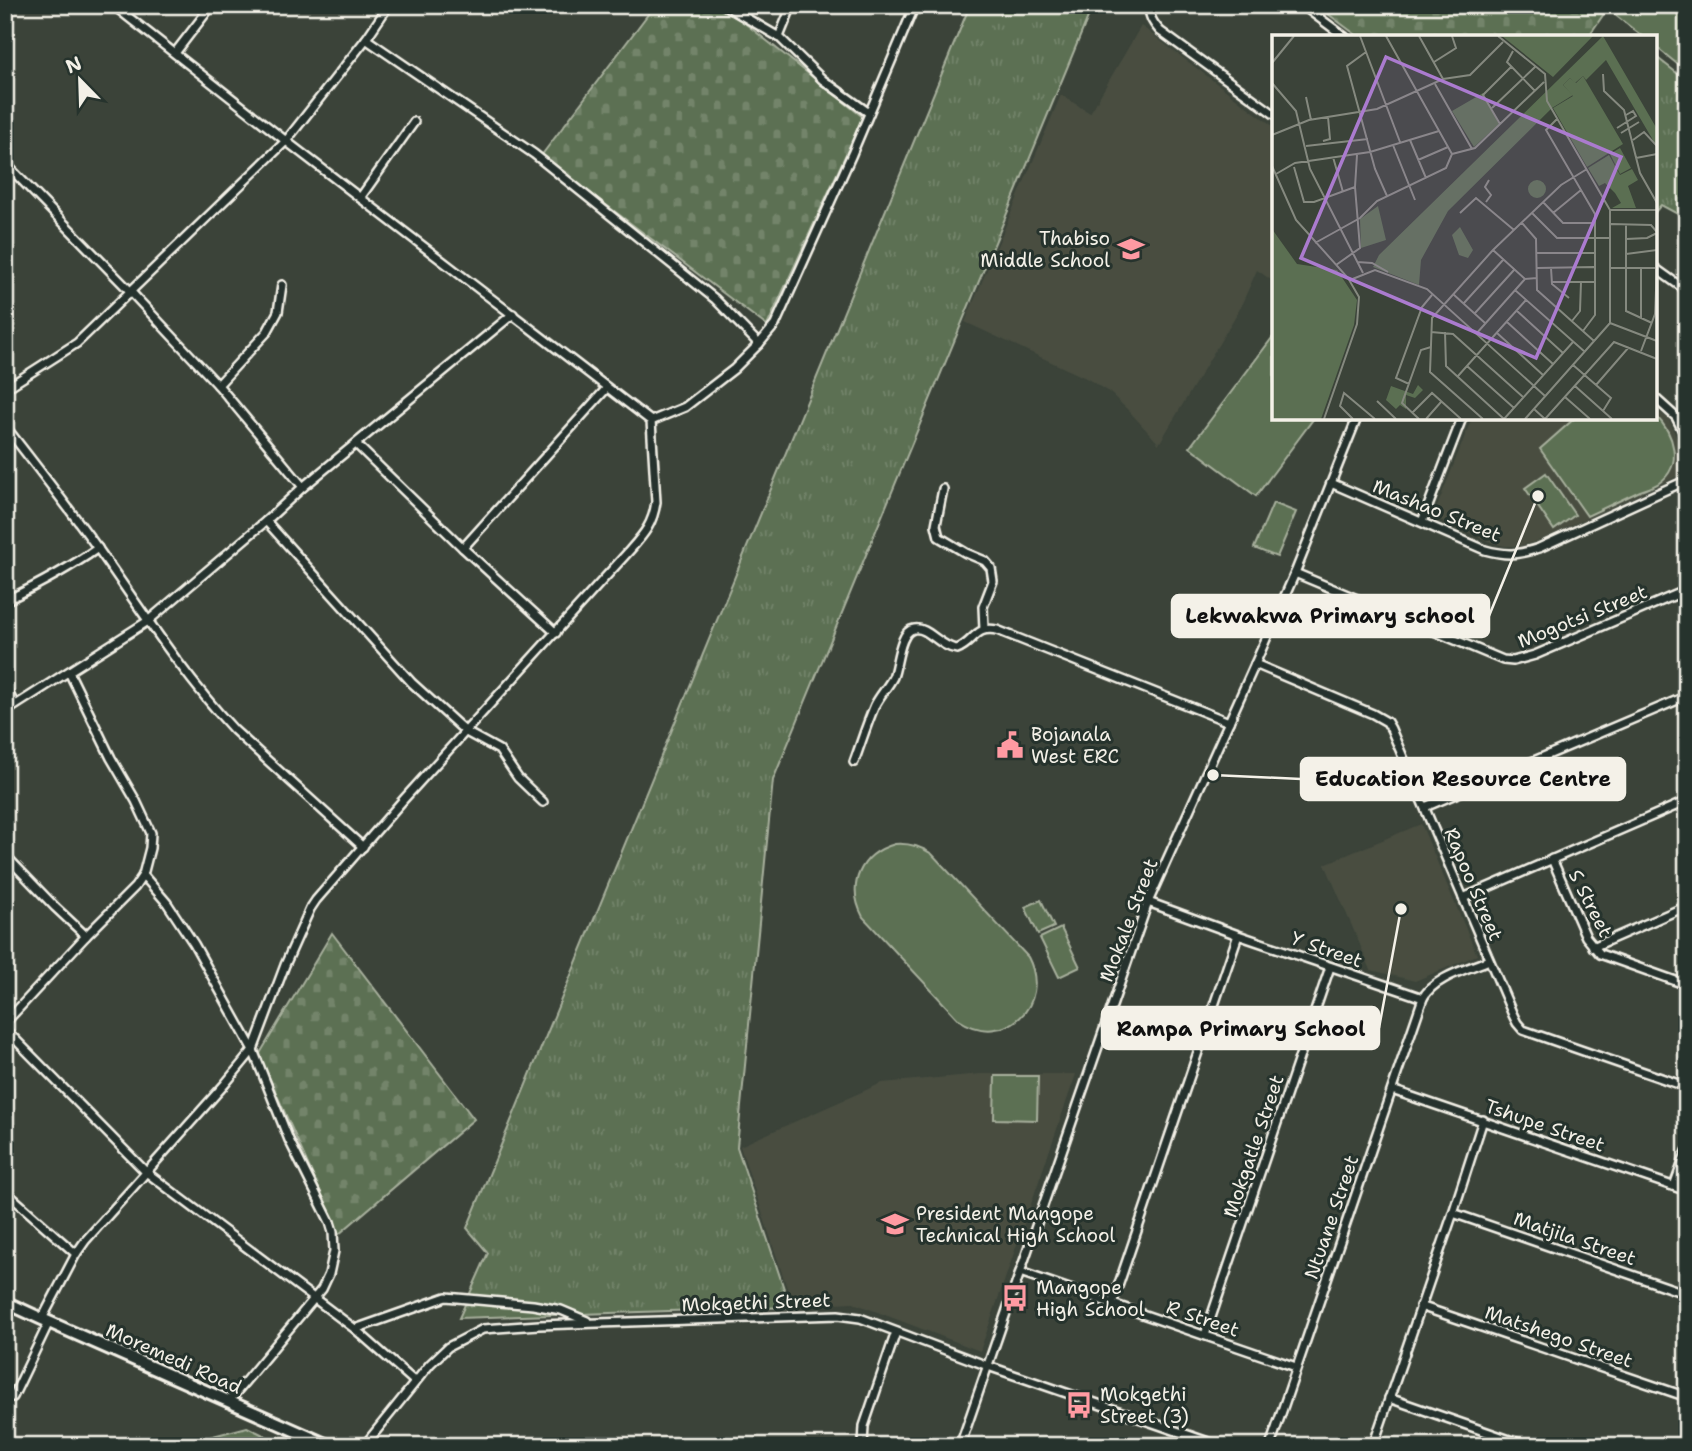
<svg xmlns="http://www.w3.org/2000/svg" width="1692" height="1451" viewBox="0 0 1692 1451" font-family="'Shantell Sans',sans-serif">
<defs>
<pattern id="grass-tufts" width="24" height="20" patternUnits="userSpaceOnUse" patternTransform="scale(1.75)"><rect width="24" height="20" fill="#5b6f52"/><path d="M3 7l-1-3M5 7V3M7 7l1-3M15 17l-1-3M17 17v-4M19 17l1-3" fill="none" stroke="#73846b"/></pattern>
<pattern id="cemetery-stones" width="16" height="16" patternUnits="userSpaceOnUse" patternTransform="scale(1.75)"><rect width="16" height="16" fill="#5b6f52"/><path d="M2 7V4a2 2 0 0 1 4 0v3zM10 15v-3a2 2 0 0 1 4 0v3z" fill="#73846b"/></pattern>
</defs>
<rect width="100%" height="100%" fill="#3b4339"/>
<filter id="ink" filterUnits="userSpaceOnUse"><feTurbulence type="fractalNoise" baseFrequency=".0143" numOctaves="2"/><feDisplacementMap in="SourceGraphic" scale="14" xChannelSelector="R" yChannelSelector="G"/><feConvolveMatrix kernelMatrix="1 2 1 2 8 2 1 2 1" color-interpolation-filters="sRGB"/></filter>
<g filter="url(#ink)">
<g fill="#494e41">
<polygon points="1141,26 1274,127 1274,282 1257,270 1239,310 1159,444 1130,412 1108,391 1086,378 965,322 1061,95 1090,113"/>
<polygon points="1655,409 1669,419 1687,463 1680,475 1538,541 1520,546 1504,546 1491,542 1433,517 1472,418 1655,418"/>
<polygon points="1421,824 1477,955 1415,981 1371,970 1325,864"/>
<polygon points="981,1074 1076,1074 980,1351 851,1302 793,1306 740,1146 882,1083"/>
</g>
<g fill="url(#grass-tufts)" stroke="#a8b09d" stroke-width="2">
<polygon points="970,5 1093,5 773,780 737,1147 790,1307 459,1318 488,1253 467,1228"/>
<polygon points="1655,56 1687,81 1687,219 1661,205 1655,212"/>
<polygon points="247,1427 286,1446 175,1446"/>
</g>
<g fill="url(#cemetery-stones)" stroke="#a8b09d" stroke-width="2">
<polygon points="655,5 722,5 863,117 767,326 541,156"/>
<polygon points="1316,5 1610,5 1588,37 1359,37"/>
<polygon points="332,933 474,1119 339,1234 259,1055"/>
</g>
<g fill="#5b6f52" stroke="#a8b09d" stroke-width="2">
<polygon points="1620,5 1687,5 1687,72 1655,46 1655,37 1643,37 1614,14"/>
<polygon points="1272,338 1274,340 1274,418 1314,418 1256,496 1190,447"/>
<path d="M1655,415C1674,433 1684,465 1659,483C1653,487 1645,489 1638,492C1621,500 1604,508 1587,516L1540,449L1575,418H1655Z"/>
<polygon points="1546,473 1575,515 1554,530 1525,488"/>
<polygon points="1273,503 1296,512 1277,557 1254,548"/>
<path d="M895,844C909,843 920,846 932,854L1028,957C1053,1005 1004,1050 959,1020L863,917C846,885 860,854 895,844Z"/>
<polygon points="1041,900 1054,927 1038,934 1025,907"/>
<polygon points="1061,928 1080,967 1059,977 1040,938"/>
<polygon points="995,1076 1038,1076 1037,1120 994,1119"/>
</g>
<g fill="none" stroke-linecap="round" stroke-linejoin="round">
<defs>
<g id="street">
<polyline points="724,5 779,37 823,80 869,113"/>
<path d="M1150,5C1148,16 1153,23 1160,31L1274,114"/>
<polyline points="1302,5 1345,37"/>
<polyline points="779,37 792,5"/>
<polyline points="366,39 534,154 715,299 759,344"/>
<polyline points="175,53 212,5"/>
<polyline points="5,163 130,291 218,385 303,487"/>
<polyline points="360,198 414,122"/>
<polyline points="1655,268 1687,291"/>
<polyline points="218,385 267,332 278,312 282,285"/>
<polyline points="5,389 77,343 286,141 366,39 389,5"/>
<polyline points="1655,398 1676,417 1687,439"/>
<polyline points="651,421 685,407 734,369 759,344 775,325 852,154 915,5"/>
<path d="M5,426C37,467 69,508 99,550C142,611 183,675 234,730L363,847"/>
<polyline points="357,445 463,548 556,633"/>
<path d="M1331,483L1485,550C1507,556 1517,555 1539,548L1687,480"/>
<polyline points="943,489 936,525 939,537 966,553 985,561 991,568 993,581 983,607 984,629"/>
<polyline points="266,521 412,683 466,732 499,750 518,778 543,802"/>
<polyline points="1422,522 1462,418"/>
<polyline points="463,548 606,389"/>
<polyline points="1295,573 1503,660 1513,661 1535,655 1687,590"/>
<path d="M5,601C38,585 68,569 98,548"/>
<polyline points="1255,664 1373,714 1387,722 1391,729 1513,1015 1517,1023 1523,1030 1687,1087"/>
<polyline points="5,687 15,705"/>
<polyline points="5,712 148,621 266,521 303,487 513,314"/>
<path d="M854,762C861,743 867,723 875,705C880,695 888,687 893,677C898,665 899,631 914,629C928,626 939,647 957,649C974,643 975,625 997,630L1229,722"/>
<polyline points="1425,807 1687,696"/>
<polyline points="5,855 55,907 86,936"/>
<polyline points="1552,859 1586,937 1600,954 1687,985"/>
<polyline points="143,875 167,903 194,944 253,1050 289,1140 330,1222 333,1232 334,1251 329,1274 322,1289 229,1401"/>
<polyline points="1463,898 1687,801"/>
<path d="M1148,902L1238,935L1423,998C1434,977 1468,969 1489,960"/>
<polyline points="1593,947 1687,906"/>
<polyline points="5,1023 86,936 135,887 143,875 150,848 151,833 136,801 111,758 69,672"/>
<polyline points="5,1029 146,1172 355,1329 415,1382"/>
<polyline points="1392,1090 1687,1191"/>
<polyline points="1674,1186 1687,1151"/>
<polyline points="5,1191 76,1254"/>
<polyline points="1453,1213 1687,1294"/>
<polyline points="1020,1272 1296,1367"/>
<polyline points="1112,1304 1238,935"/>
<polyline points="1420,1306 1687,1397"/>
<path d="M42,1319L76,1254L85,1241L225,1084L253,1050L285,965L310,909L316,900L404,799L630,550C644,534 653,524 656,502L651,421L286,141L113,5"/>
<polyline points="355,1329 446,1297 533,1305 561,1310 587,1321"/>
<polyline points="1205,1335 1330,967"/>
<polyline points="13,1397 49,1322"/>
<polyline points="1389,1398 1527,1446"/>
<polyline points="364,1446 430,1364 448,1347 483,1329 539,1325 838,1315 860,1318 988,1366 1220,1446"/>
<polyline points="863,1446 864,1426 896,1332"/>
<polyline points="960,1446 1148,902 1255,664 1295,573 1357,418"/>
<polyline points="1270,1446 1423,998"/>
<polyline points="1373,1446 1453,1213 1483,1120"/>
</g>
<polyline id="secondary" points="5,1302 42,1319 330,1446"/>
</defs>
<use href="#street" stroke="#f4f1e8" stroke-width="12"/>
<use href="#secondary" stroke="#f4f1e8" stroke-width="16"/>
<use href="#street" stroke="#26332d" stroke-width="7"/>
<use href="#secondary" stroke="#26332d" stroke-width="10"/>
</g>
</g>
<defs>
<symbol id="school-bare" viewBox="-9 -9 18 18"><path d="M0-5L7-2L0 1L-7-2ZM-4 1L0 2.5L4 1V4Q0 6-4 4Z" fill="#ff9aa2" stroke="#26332d" stroke-width="2.5" paint-order="stroke"/></symbol>
<symbol id="civic-bare" viewBox="-9 -9 18 18"><path d="M-.6-6.5H3V-4.5H.6V-3L4-1V1h2V6H-6V1h2V-1L-.6-3ZM-1.2 2.5V6h2.4V2.5Z" fill="#ff9aa2" stroke="#26332d" stroke-width="2.5" paint-order="stroke"/></symbol>
<symbol id="bus-bare" viewBox="-9 -9 18 18"><path d="M-5-6H5V4H4V6H2V4H-2V6H-4V4H-5ZM-3.5-4V0h7V-4ZM-3.5 1.2v1.5H-2V1.2ZM2 1.2v1.5H3.5V1.2Z" fill="#ff9aa2" stroke="#26332d" stroke-width="2.5" paint-order="stroke"/></symbol>
</defs>
<g fill-rule="evenodd">
<use href="#school-bare" x="1112" y="230" width="38" height="38"/>
<use href="#civic-bare" x="991" y="726" width="38" height="38"/>
<use href="#school-bare" x="876" y="1205" width="38" height="38"/>
<use href="#bus-bare" x="996" y="1279" width="38" height="38"/>
<use href="#bus-bare" x="1060" y="1386" width="38" height="38"/>
</g>
<g text-anchor="middle" stroke-width="6" stroke-linejoin="round" paint-order="stroke">
<g font-size="19" fill="#f4f1e8" stroke="#26332d" text-anchor="start">
<text x="1110" y="245" text-anchor="end">Thabiso<tspan x="1110" dy="22">Middle School</tspan></text>
<text x="1031" y="741">Bojanala<tspan x="1031" dy="22">West ERC</tspan></text>
<text x="916" y="1220">President Mangope<tspan x="916" dy="22">Technical High School</tspan></text>
<text x="1036" y="1294">Mangope<tspan x="1036" dy="22">High School</tspan></text>
<text x="1100" y="1401">Mokgethi<tspan x="1100" dy="22">Street (3)</tspan></text>
</g>
<g font-size="19" fill="#f4f1e8" stroke="#26332d">
<text transform="translate(1437 510) rotate(22)" y="7">Mashao Street</text>
<text transform="translate(1582 616) rotate(-22)" y="7">Mogotsi Street</text>
<text transform="translate(1474 884) rotate(67)" y="7">Rapoo Street</text>
<text transform="translate(1591 903) rotate(63)" y="7">S Street</text>
<text transform="translate(1128 920) rotate(-69)" y="7">Mokale Street</text>
<text transform="translate(1327 949) rotate(19)" y="7">Y Street</text>
<text transform="translate(1545 1125) rotate(19)" y="7">Tshupe Street</text>
<text transform="translate(1253 1146) rotate(-71)" y="7">Mokgatle Street</text>
<text transform="translate(1331 1217) rotate(-71)" y="7">Ntuane Street</text>
<text transform="translate(1575 1238) rotate(19)" y="7">Matjila Street</text>
<text transform="translate(756 1302) rotate(-2)" y="7">Mokgethi Street</text>
<text transform="translate(1203 1318) rotate(19)" y="7">R Street</text>
<text transform="translate(1559 1336) rotate(19)" y="7">Matshego Street</text>
<text transform="translate(174 1358) rotate(24)" y="7">Moremedi Road</text>
</g>
</g>
<g transform="translate(1272 35)">
<rect width="385" height="385" fill="#3b4339"/>
<path d="M230,1H321L281,42ZM331,1L385,94V112L334,25L314,45L311,41L303,48L298,43L291,50L301,60L280,73L176,176L149,225L147,250L101,232L107,220ZM337,120L348,140L360,134L366,145L356,151L364,173H340L349,168L343,158L333,148L327,151L316,133ZM0,194L25,229L65,235L85,265L82,290L49,384H0ZM146,350L151,355L143,363L134,360V374L128,370L124,374L114,365L119,351L141,359Z" fill="#5b6f52"/>
<path d="M311,41L351,109L315,132L281,73L301,61L291,50L298,43L304,48ZM211,58L227,89L202,112L180,76ZM106,171L114,205L89,213L88,184Z" fill="#5b6f52"/>
<path d="M348,113L359,133L348,139L338,119ZM256 154a9 9 0 1 1 18 0a9 9 0 1 1-18 0ZM188,192L201,215L196,223L187,220L180,200Z" fill="#5b6f52"/>
<path fill="none" stroke="#85897f" stroke-width="2" d="M88,1L128,107M147,1L171,44M226,1L273,39L275,66L338,175V288L253,384M241,16L235,27L263,56M94,17L75,31L103,134L115,161M162,27L184,13L180,1M0,28L22,1M331,39L332,56L352,75L368,138L385,168M0,48L24,76L38,134L91,238M163,49L200,114M34,62L39,85M220,73L263,32M285,84L274,95L323,179V280L311,296M228,89L211,60L239,32M345,93L364,81L361,76L354,80M349,98L367,87M0,100L37,85L105,74L171,44L198,40L231,7M138,105L154,143M361,105L372,97L385,111M51,106L58,104L56,82M121,110L143,165M34,111L96,104M180,119L203,113L272,47M61,122L71,157M364,123L385,119M146,125L176,112M0,131L24,185L76,243L87,262L85,289L52,384M22,132L32,167H42L83,152L85,120M4,139L23,128L98,117L167,96M214,167L219,160L213,152L217,145M271,167L291,188H323M338,175H385M188,178L204,163L242,195M260,178L285,203H338M281,178L309,155M250,188L264,204L265,255L322,306M339,189L379,190L385,197M354,189V276L380,288M354,204L375,203L385,198M43,208L88,183L105,166L174,133L180,119L114,1M221,215L253,244L265,243M265,218H323M354,219L385,215M85,227L100,228L116,237M64,230L88,213L83,152M265,233L322,232M279,233L280,249L297,263M339,233H383M78,245L103,235L155,254L273,361M280,247H323M243,255L313,317M181,259L213,288M192,268L231,225M245,276L291,318M203,278L242,235M369,283V233M300,286L308,276L309,247M235,287L281,329M338,288L385,306M159,297L181,299L251,362M173,297L174,331L232,384M225,298L271,340M204,299L253,244M369,316L383,279L385,231M301,330L339,363L331,376M195,331L242,373M186,341L254,265M137,349L124,343L150,272L160,260M324,350L357,312M303,351L340,384M293,362L318,384M105,366L124,384M262,374L273,384L342,307L385,324M140,378L160,358L189,384M81,384L68,371L72,358L103,384M147,384L130,368L149,315L159,312M154,384L169,367M211,384L158,337L160,283L221,215L289,150L315,134M232,384L301,307"/>
<path fill="#ab7bcf" fill-opacity="0.15" stroke="#ab7bcf" stroke-width="3.5" d="M114,22L349,122L264,323L29,223Z"/>
<rect width="385" height="385" fill="none" stroke="#f4f1e8" stroke-width="3.5"/>
</g>
<path fill="none" stroke="#f4f1e8" stroke-width="2.5" d="M1538 496L1489 616M1213 775L1301 779M1401 909L1379 1028"/>
<g fill="#f4f1e8" stroke="#26332d" stroke-width="2.5">
<circle cx="1538" cy="496" r="7"/>
<circle cx="1213" cy="775" r="7"/>
<circle cx="1401" cy="909" r="7"/>
</g>
<g fill="#f4f1e8" stroke="#f4f1e8" stroke-width="2.5">
<rect x="1172" y="595" width="317" height="42" rx="7"/>
<rect x="1301" y="758" width="324" height="42" rx="7"/>
<rect x="1102" y="1007" width="277" height="42" rx="7"/>
</g>
<g font-size="21" text-anchor="middle" font-weight="bold" fill="#111">
<text x="1330" y="623">Lekwakwa Primary school</text>
<text x="1463" y="786">Education Resource Centre</text>
<text x="1241" y="1036">Rampa Primary School</text>
</g>
<rect width="1692" height="1451" fill="none" stroke="#26332d" stroke-width="28"/>
<rect x="14" y="14" width="1664" height="1423" fill="none" stroke="#f4f1e8" stroke-width="2.5" filter="url(#ink)"/>
<g transform="translate(80 80) rotate(337)" stroke="#26332d" stroke-width="5" paint-order="stroke">
<path d="M0-5L12 26L0 18L-12 26Z" fill="#f4f1e8"/>
<text y="-10" font-size="19" font-weight="bold" text-anchor="middle" fill="#f4f1e8">N</text>
</g>
</svg>
